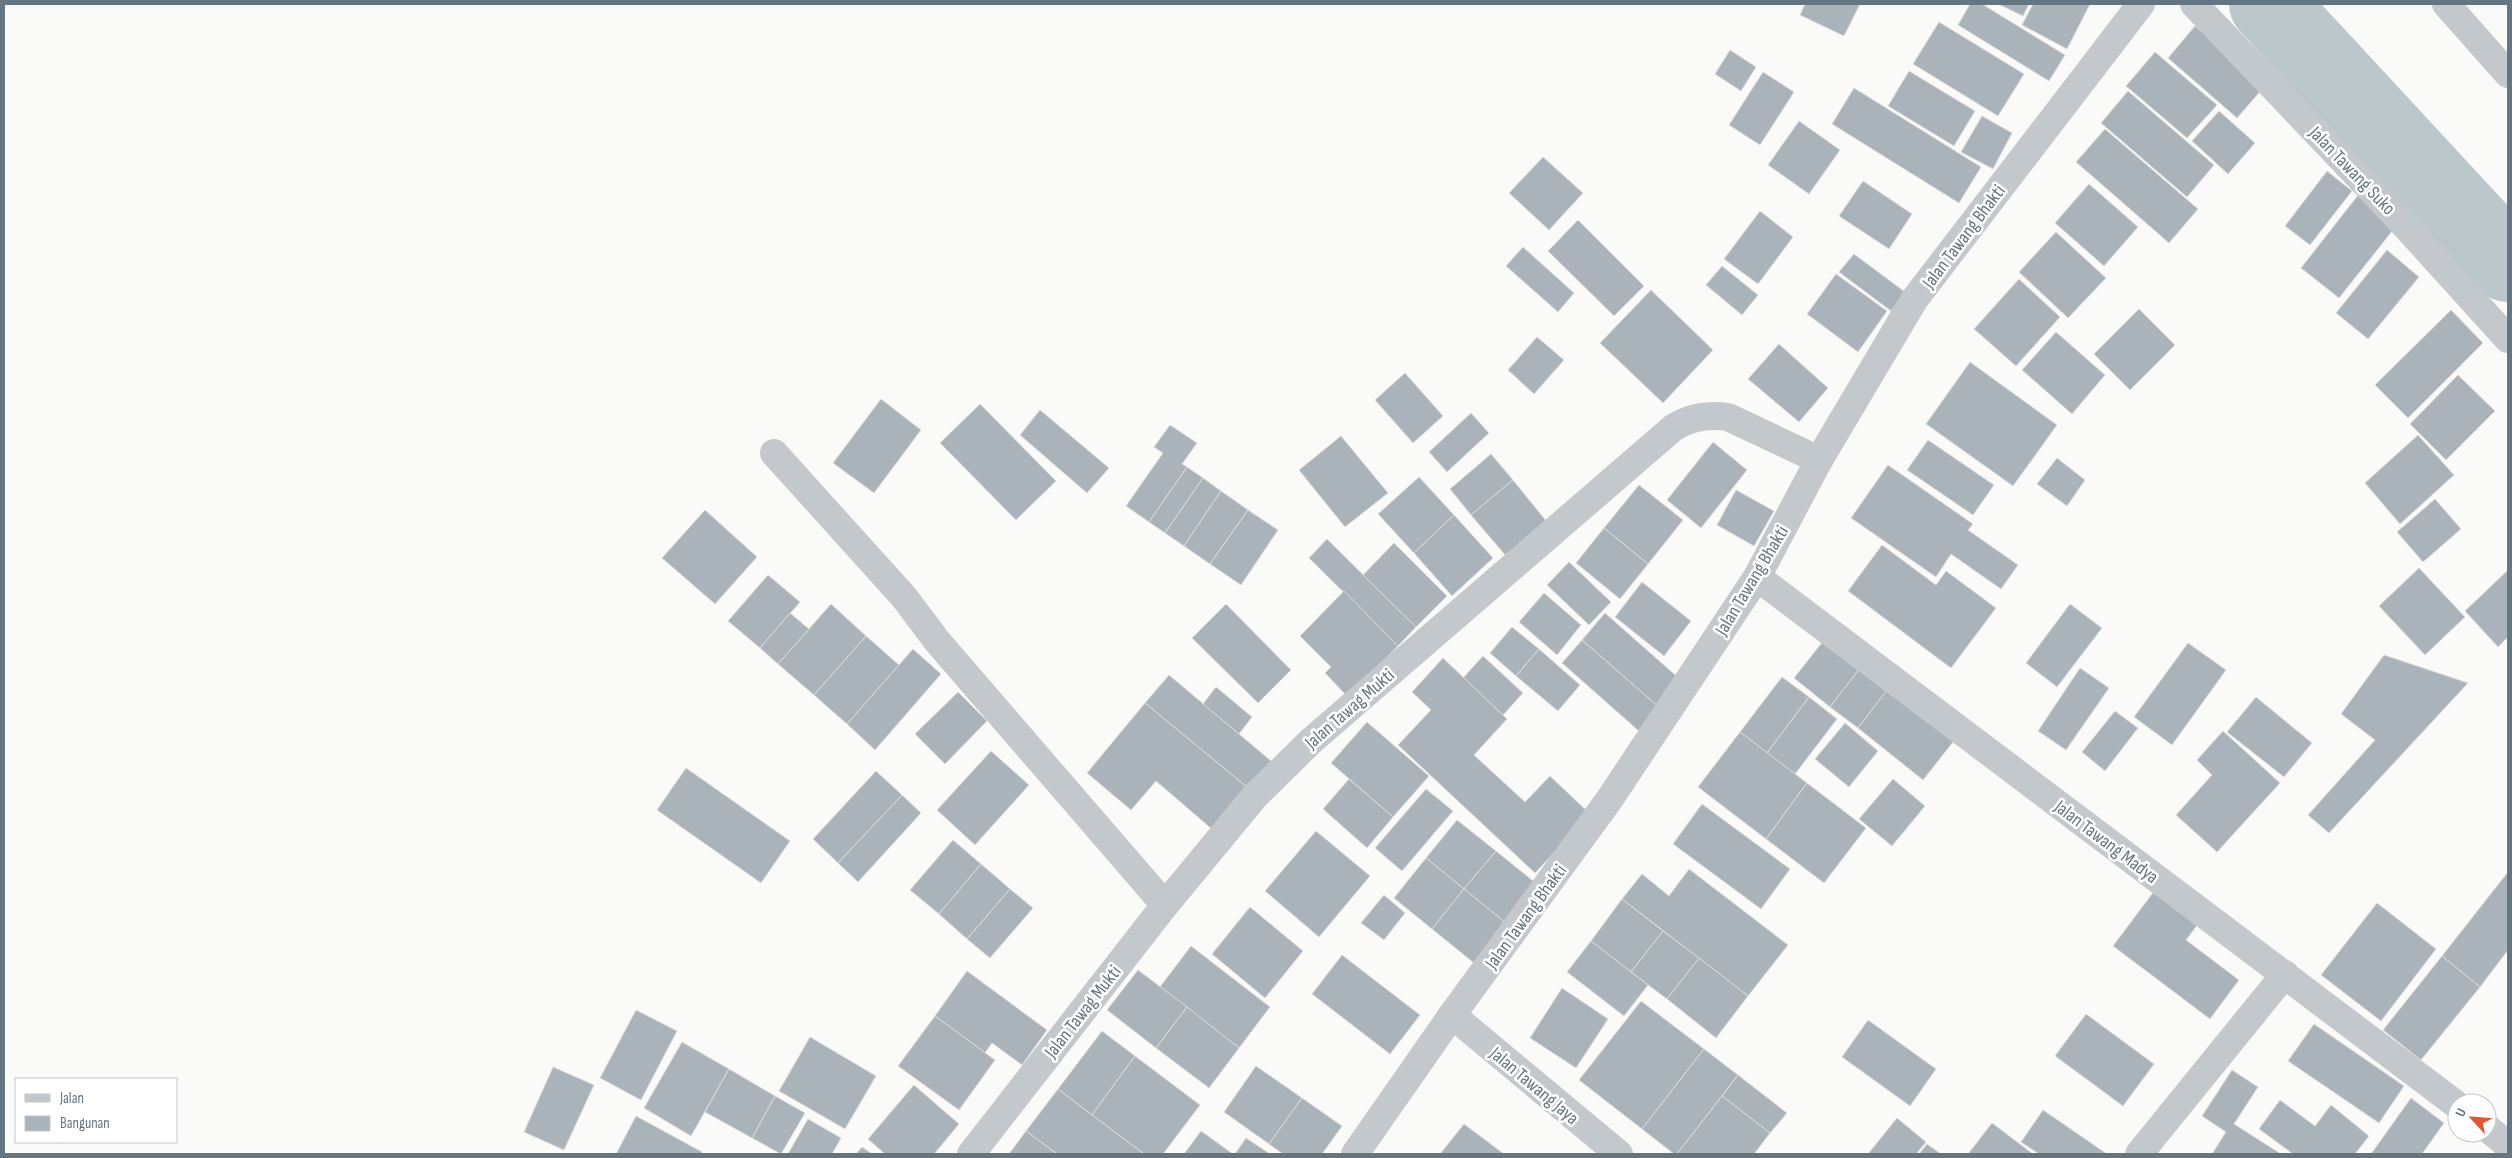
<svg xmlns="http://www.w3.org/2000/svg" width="2512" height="1158" viewBox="0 0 2512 1158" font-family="'Sofia Sans Condensed',sans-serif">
<rect width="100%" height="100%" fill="#fafaf8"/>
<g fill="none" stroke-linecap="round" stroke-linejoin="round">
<polyline stroke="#bbc7cb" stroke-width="78" points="2268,4 2508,263"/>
</g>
<g fill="#aab3b9" stroke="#dcdcda">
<polygon points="1805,4 1860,4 1844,36 1800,15"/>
<polygon points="1970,4 1982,4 2065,55 2049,81 1958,25"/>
<polygon points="1998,4 2029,4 2023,16"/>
<polygon points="2033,4 2090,4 2067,49 2022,25"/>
<polygon points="1939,22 2024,74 1998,116 1913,64"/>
<polygon points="2195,26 2265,86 2237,118 2168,58"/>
<polygon points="1730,50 1756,67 1741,91 1715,74"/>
<polygon points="2155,52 2217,105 2187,138 2126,86"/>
<polygon points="1909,71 1975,111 1954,146 1888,106"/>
<polygon points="1763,72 1794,92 1760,145 1729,125"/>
<polygon points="1854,88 1981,167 1959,203 1832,124"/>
<polygon points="2128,91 2214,165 2187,197 2101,123"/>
<polygon points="2219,111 2255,143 2228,174 2192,141"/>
<polygon points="1982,116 2012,133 1993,169 1961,152"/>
<polygon points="1799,121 1840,150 1809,194 1768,165"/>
<polygon points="2105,129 2198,209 2169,243 2076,162"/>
<polygon points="1543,157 1583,193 1549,230 1509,193"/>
<polygon points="2327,171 2352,191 2310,245 2285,226"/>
<polygon points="1863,181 1912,214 1889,249 1839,216"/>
<polygon points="2089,184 2138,227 2104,266 2055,223"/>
<polygon points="2359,194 2397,225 2339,298 2301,268"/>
<polygon points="1760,211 1793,237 1758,284 1724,259"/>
<polygon points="1578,220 1644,286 1614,316 1548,251"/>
<polygon points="2056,232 2106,278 2068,318 2019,272"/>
<polygon points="1523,247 1574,293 1558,312 1506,266"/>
<polygon points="2387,250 2419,277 2368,339 2336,313"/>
<polygon points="1854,254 1905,292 1891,311 1839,272"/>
<polygon points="1722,266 1758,295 1742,315 1706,285"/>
<polygon points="1836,274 1887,311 1858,352 1807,314"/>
<polygon points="2019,279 2060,317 2016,366 1974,329"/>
<polygon points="1651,290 1713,350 1663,403 1600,343"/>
<polygon points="2139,309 2175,345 2130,390 2094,354"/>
<polygon points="2451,310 2483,343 2408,418 2375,385"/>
<polygon points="2056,332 2105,375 2072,414 2022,370"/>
<polygon points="1537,337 1564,360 1534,394 1508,370"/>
<polygon points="1779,344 1828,388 1799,422 1748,379"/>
<polygon points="1970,362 2057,425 2013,486 1926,424"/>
<polygon points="1405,373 1443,416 1413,443 1375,400"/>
<polygon points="2458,375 2495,411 2446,460 2410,424"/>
<polygon points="881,399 921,430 874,493 833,463"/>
<polygon points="980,404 1056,481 1016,520 940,443"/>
<polygon points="1040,410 1109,468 1087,493 1020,435"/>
<polygon points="1471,413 1489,433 1447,472 1429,452"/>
<polygon points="1170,425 1197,443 1182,464 1187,467 1149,522 1126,506 1163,453 1154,447"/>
<polygon points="2418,435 2454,475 2400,524 2365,483"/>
<polygon points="1341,436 1388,493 1345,527 1299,470"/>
<polygon points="1928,440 1994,485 1973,515 1907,470"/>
<polygon points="1713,442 1747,470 1701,528 1667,500"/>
<polygon points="1491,454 1513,480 1471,515 1450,489"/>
<polygon points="2057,458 2085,480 2067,506 2037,484"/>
<polygon points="1888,465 1973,524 1968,530 2018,565 2001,589 1951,554 1936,577 1851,518"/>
<polygon points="1187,467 1203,478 1165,533 1149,522"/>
<polygon points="1419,477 1454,515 1414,553 1378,514"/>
<polygon points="1203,478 1221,491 1184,546 1165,533"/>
<polygon points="1513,480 1547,522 1506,556 1471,515"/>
<polygon points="1639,485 1683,520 1648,564 1604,528"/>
<polygon points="1736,490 1774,511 1754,546 1717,525"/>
<polygon points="1221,491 1248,510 1210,564 1184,546"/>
<polygon points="2435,499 2461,529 2423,562 2397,532"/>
<polygon points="705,510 757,557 715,604 662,558"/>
<polygon points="1248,510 1278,530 1241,585 1210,564"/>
<polygon points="1454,515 1493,558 1452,596 1414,553"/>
<polygon points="1604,528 1648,564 1620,599 1576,563"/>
<polygon points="1327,539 1416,627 1398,646 1309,558"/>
<polygon points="1394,543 1447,596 1416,627 1363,575"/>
<polygon points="1882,545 1936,585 1946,571 1996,608 1951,668 1848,591"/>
<polygon points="1569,562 1611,602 1589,625 1547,585"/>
<polygon points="2419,568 2465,617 2425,655 2379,606"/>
<polygon points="2508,570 2508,637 2498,647 2465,611"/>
<polygon points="768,575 800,602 760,648 728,621"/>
<polygon points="1642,582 1691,621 1664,656 1615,617"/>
<polygon points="1344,591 1398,646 1348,697 1325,673 1331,667 1300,636"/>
<polygon points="1544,593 1581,625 1557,655 1519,622"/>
<polygon points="831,604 866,636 814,695 778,664"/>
<polygon points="1226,604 1291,670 1258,703 1192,638"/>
<polygon points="2070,604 2102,628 2057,687 2026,663"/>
<polygon points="790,613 809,629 778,664 760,648"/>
<polygon points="1605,613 1683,682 1661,709 1582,640"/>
<polygon points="1512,627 1539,649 1516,676 1490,653"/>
<polygon points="1828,635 1864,663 1830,707 1794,678"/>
<polygon points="866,636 899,665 847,724 814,695"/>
<polygon points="1582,640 1661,709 1640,732 1562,663"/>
<polygon points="2188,643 2226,670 2172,745 2134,717"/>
<polygon points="913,649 941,674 875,750 847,724"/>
<polygon points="1539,649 1580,685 1558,711 1516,676"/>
<polygon points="2384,655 2468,683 2329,833 2308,815 2375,740 2341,714"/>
<polygon points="1483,656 1523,693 1503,715 1463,678"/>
<polygon points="1443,658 1507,719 1474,755 1525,802 1550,776 1590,814 1535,873 1398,745 1431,710 1412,692"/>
<polygon points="1864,663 1891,685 1858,728 1830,707"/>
<polygon points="2080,668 2109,688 2066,750 2038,731"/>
<polygon points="1169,675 1271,761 1248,788 1145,703"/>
<polygon points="1782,677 1809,697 1767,753 1740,732"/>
<polygon points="1891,685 1957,737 1923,780 1858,728"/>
<polygon points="1216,687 1252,717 1239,734 1203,704"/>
<polygon points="958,692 987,721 945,764 915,734"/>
<polygon points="1809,697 1837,719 1795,774 1767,753"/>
<polygon points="2256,697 2312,743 2284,777 2227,732"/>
<polygon points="1145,703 1248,788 1213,830 1156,781 1131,810 1087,773"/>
<polygon points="2115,711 2138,728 2105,771 2082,752"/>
<polygon points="1367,722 1429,776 1393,817 1331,763"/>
<polygon points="1845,723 1878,751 1849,787 1815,759"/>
<polygon points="2223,731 2280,783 2217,852 2176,815 2212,775 2197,760"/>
<polygon points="1740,732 1807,783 1766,839 1698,787"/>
<polygon points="991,751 1029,785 975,845 937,810"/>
<polygon points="686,768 790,841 761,883 657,810"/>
<polygon points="876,771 902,795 838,863 813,839"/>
<polygon points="1349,779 1393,817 1367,848 1323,809"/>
<polygon points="1893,779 1925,806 1892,846 1859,819"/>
<polygon points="1807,783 1866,828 1824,883 1766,839"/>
<polygon points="1426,789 1453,811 1402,871 1375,848"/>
<polygon points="902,795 921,813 858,882 838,863"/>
<polygon points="1702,804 1790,869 1761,909 1673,844"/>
<polygon points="1457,820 1496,851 1464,889 1426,858"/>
<polygon points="1316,831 1370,876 1319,937 1265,891"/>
<polygon points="953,840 981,864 939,914 910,890"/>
<polygon points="1496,851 1543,889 1511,927 1464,889"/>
<polygon points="1426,858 1464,889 1432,929 1394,898"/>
<polygon points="981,864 1010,889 967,939 939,914"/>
<polygon points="1689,869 1788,945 1748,996 1622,899 1642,874 1669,896"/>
<polygon points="2508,872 2508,950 2480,987 2442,956"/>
<polygon points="2158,886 2201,920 2186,940 2239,980 2210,1019 2113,946"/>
<polygon points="1010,889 1033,908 990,958 967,939"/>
<polygon points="1464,889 1511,927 1479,967 1432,929"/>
<polygon points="1384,895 1405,913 1384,940 1361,923"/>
<polygon points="1622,899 1663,931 1631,972 1591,941"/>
<polygon points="2377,903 2436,949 2381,1021 2321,975"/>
<polygon points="1250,907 1303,951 1265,998 1212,954"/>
<polygon points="1663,931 1699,958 1667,999 1631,972"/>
<polygon points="1591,941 1648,985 1624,1016 1567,972"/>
<polygon points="1191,946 1270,1007 1239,1048 1160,987"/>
<polygon points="1342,955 1420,1015 1390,1054 1312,994"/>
<polygon points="2442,956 2480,987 2421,1060 2383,1030"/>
<polygon points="1699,958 1748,996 1716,1038 1667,999"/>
<polygon points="1138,970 1187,1007 1156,1048 1107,1010"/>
<polygon points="967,971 1047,1030 1022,1065 992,1043 985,1053 935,1016"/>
<polygon points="1562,988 1608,1019 1576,1068 1530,1038"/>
<polygon points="1641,1001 1704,1049 1642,1129 1579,1080"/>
<polygon points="1187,1007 1239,1048 1209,1088 1156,1048"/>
<polygon points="636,1010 677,1031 641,1100 600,1078"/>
<polygon points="2086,1014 2154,1064 2123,1106 2055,1056"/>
<polygon points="935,1016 995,1060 959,1110 898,1066"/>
<polygon points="1868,1020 1936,1069 1910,1106 1842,1057"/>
<polygon points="2314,1024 2404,1086 2379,1123 2288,1061"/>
<polygon points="1102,1031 1135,1056 1092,1115 1058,1089"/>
<polygon points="810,1037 876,1076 845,1129 779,1091"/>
<polygon points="682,1042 729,1069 691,1136 644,1108"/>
<polygon points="1704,1049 1738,1075 1677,1154 1674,1154 1642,1129"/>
<polygon points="1135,1056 1200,1105 1163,1154 1144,1154 1092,1115"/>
<polygon points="1256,1066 1302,1098 1269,1144 1224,1112"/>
<polygon points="553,1067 594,1085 564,1150 524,1132"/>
<polygon points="729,1069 775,1096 752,1138 705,1112"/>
<polygon points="2232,1070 2258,1087 2234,1124 2281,1154 2212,1154 2226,1132 2202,1116"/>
<polygon points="1738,1075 1787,1113 1770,1133 1722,1096"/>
<polygon points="914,1085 959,1124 934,1154 885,1154 868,1139"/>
<polygon points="1058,1089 1092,1115 1144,1154 1057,1154 1026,1131"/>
<polygon points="775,1096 805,1113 781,1154 752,1138"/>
<polygon points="1722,1096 1770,1133 1754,1154 1677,1154"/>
<polygon points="1302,1098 1342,1126 1322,1154 1283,1154 1269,1144"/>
<polygon points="2411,1098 2444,1123 2422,1154 2371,1154"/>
<polygon points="2280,1100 2315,1126 2331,1105 2369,1136 2355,1154 2293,1154 2259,1129"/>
<polygon points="2043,1110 2107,1154 2039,1154 2021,1142"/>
<polygon points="636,1116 702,1152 701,1154 616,1154"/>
<polygon points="1897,1118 1926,1142 1916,1154 1868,1154"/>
<polygon points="808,1119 841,1138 832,1154 788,1154"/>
<polygon points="1992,1123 2033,1154 1968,1154"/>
<polygon points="1464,1124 1504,1154 1440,1154"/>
<polygon points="1026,1131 1057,1154 1009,1154"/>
<polygon points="1201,1131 1233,1154 1184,1154"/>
<polygon points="1246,1138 1270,1154 1235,1154"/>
<polygon points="1927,1144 1941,1154 1919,1154"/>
<polygon points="862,1147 872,1154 856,1154"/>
</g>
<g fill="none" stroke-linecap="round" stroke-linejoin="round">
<g stroke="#c3c8cc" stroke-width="28">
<polyline points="2194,4 2400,220 2508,339"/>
<polyline points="2446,4 2508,74"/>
<polyline points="774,453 904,597 937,641 1165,905"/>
<polyline points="1757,577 2457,1105"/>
<polyline points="1452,1015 1619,1154"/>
<polyline points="2487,1128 2508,1145"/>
<path d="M971,1154L1165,905L1255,796L1311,741L1673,428C1690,417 1708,414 1728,417L1819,460"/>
<polyline points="2139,1154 2285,974"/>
</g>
<polyline stroke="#c3c8cc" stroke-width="28" points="1355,1154 1452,1015 1609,800 1757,577 1819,460 1914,300 2141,4"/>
</g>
<g text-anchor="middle" stroke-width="5" stroke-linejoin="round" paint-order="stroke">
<g font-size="19" fill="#657683" stroke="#fff">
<text transform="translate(2353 170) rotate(46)" y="7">Jalan Tawang Suko</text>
<text transform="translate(1963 236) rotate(-53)" y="7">Jalan Tawang Bhakti</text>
<text transform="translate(1751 580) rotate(-59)" y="7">Jalan Tawang Bhakti</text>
<text transform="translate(1349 708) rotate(-41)" y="7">Jalan Tawag Mukti</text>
<text transform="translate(2107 841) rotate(37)" y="7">Jalan Tawang Madya</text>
<text transform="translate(1525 916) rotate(-54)" y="7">Jalan Tawang Bhakti</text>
<text transform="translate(1082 1011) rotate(-52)" y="7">Jalan Tawag Mukti</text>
<text transform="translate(1535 1085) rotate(40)" y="7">Jalan Tawang Jaya</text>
</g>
</g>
<rect width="2512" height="1158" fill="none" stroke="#657683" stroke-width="10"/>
<rect x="15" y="1078" width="162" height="65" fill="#ffffff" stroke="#c1c8cd"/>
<rect x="25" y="1094" width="25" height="8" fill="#c3c8cc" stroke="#c1c8cd"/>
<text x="60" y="1103" font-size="15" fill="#657683">Jalan</text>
<rect x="25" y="1116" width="25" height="15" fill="#aab3b9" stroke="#c1c8cd"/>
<text x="60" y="1128" font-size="15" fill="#657683">Bangunan</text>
<g transform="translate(2472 1118) rotate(296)"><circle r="24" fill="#ffffff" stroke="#c1c8cd"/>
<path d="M0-4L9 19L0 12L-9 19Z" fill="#e4572e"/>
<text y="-8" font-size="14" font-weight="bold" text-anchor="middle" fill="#657683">U</text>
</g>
</svg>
